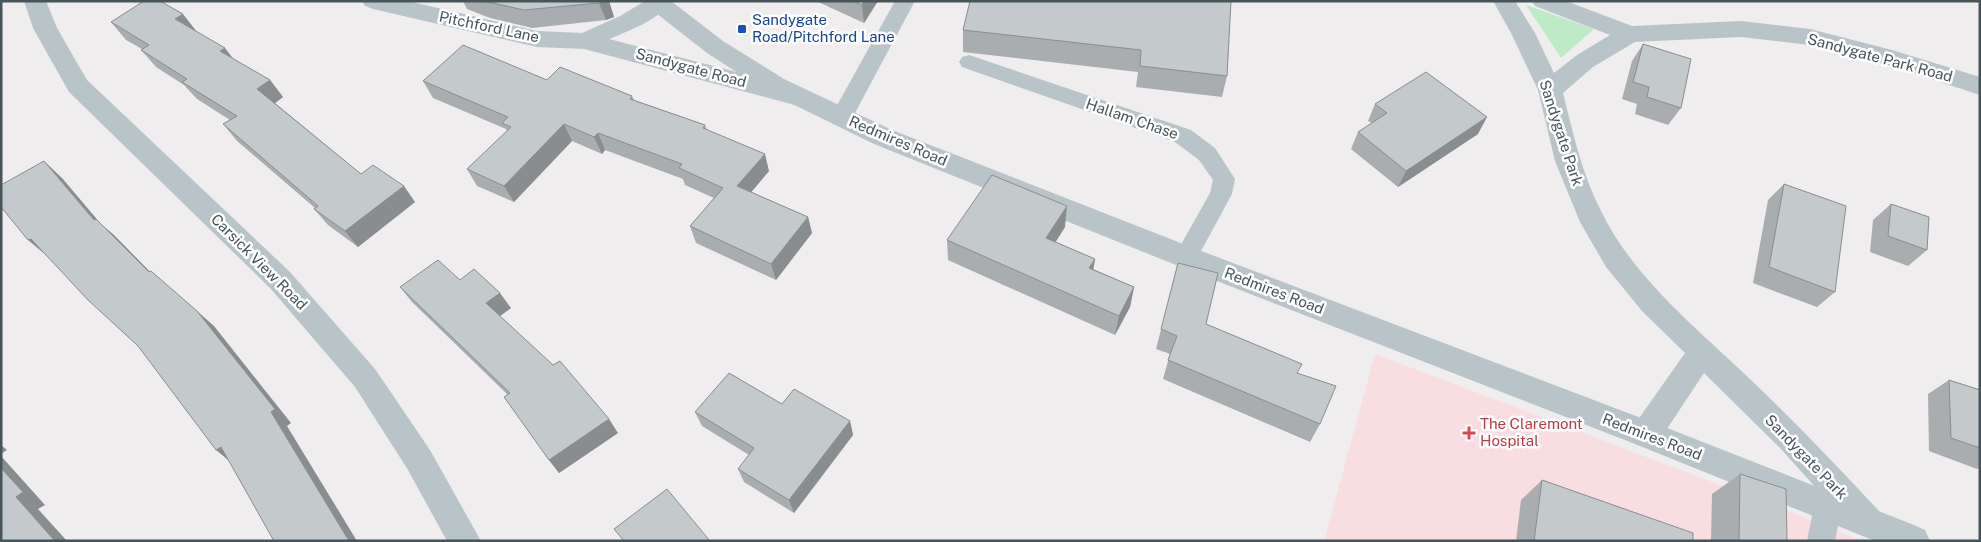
<svg xmlns="http://www.w3.org/2000/svg" width="1981" height="542" viewBox="0 0 1981 542" font-family="'Public Sans',sans-serif">
<rect width="100%" height="100%" fill="#f0edee"/>
<polygon fill="#f8dee1" points="1375,354 1794,513 1863,541 1324,541"/>
<polygon fill="#beeac7" points="1526,5 1594,29 1561,58"/>
<g fill="none" stroke-linecap="round" stroke-linejoin="round">
<g fill="#b9c4c9" fill-rule="evenodd">
<polygon points="895,1 915,1 849,124 841,126 833,124 830,118"/>
<polygon points="969,55 1191,130 1215,148 1235,179 1232,194 1194,264 1186,267 1178,264 1174,257 1210,193 1213,180 1199,160 1175,142 962,67 959,62 962,57"/>
<polygon points="1828,493 1838,497 1842,506 1835,541 1807,541 1814,506 1818,497"/>
</g>
<g fill="#b9c4c9" fill-rule="evenodd">
<polygon points="24,1 46,1 57,28 87,80 290,272 375,369 430,450 481,541 447,541 408,470 355,387 270,288 69,92 33,28"/>
<path d="M362,1H408L537,31L582,33L620,16L645,1H667L668,4C659,20 626,32 609,39L795,87L804,90L807,96L804,102L795,105L584,49L537,47L373,9L365,6Z"/>
<path d="M1493,1H1515L1535,33L1554,73L1577,55L1610,35L1535,6L1532,1H1566L1632,26L1741,21L1810,29L1892,50L1980,77V95L1888,65L1810,45L1741,37L1635,42L1593,67L1563,93C1573,133 1582,174 1601,211C1634,279 1698,329 1751,380C1795,422 1837,466 1878,510L1883,521L1878,532L1867,536L1856,532L1780,448L1704,373L1657,444L1646,448L1635,444L1631,434L1635,424L1685,353L1642,311L1606,267L1580,222L1555,161L1538,90L1511,33Z"/>
</g>
<polygon fill="#b9c4c9" fill-rule="evenodd" points="644,1 671,1 723,41 784,79 892,130 1196,249 1657,424 1914,525 1925,530 1930,541 1875,541 1635,444 1176,265 874,144 766,91 707,53 647,6"/>
</g>
<g fill="#a9adaf">
<polygon points="463,1 609,1 614,17 606,20 532,28 490,18 467,9"/>
<polygon points="816,1 878,1 864,23"/>
<polygon points="1231,1 1227,76 1222,97 1136,87 1138,72 963,52 963,30"/>
<polygon points="111,22 197,32 233,59 270,80 283,97 275,103 361,174 415,202 358,247 328,225 314,209 315,208 237,141 223,124 230,120 197,99 184,85 156,67 141,50 142,49 126,40"/>
<polygon points="1643,44 1681,108 1668,125 1635,114 1637,104 1622,99 1632,61"/>
<polygon points="547,80 632,96 634,100 705,125 707,130 769,171 751,192 808,217 812,233 776,280 696,243 690,226 714,198 685,185 683,179 605,150 602,154 572,141 514,202 477,186 467,169 507,131 506,129 433,98 423,81"/>
<polygon points="1375,104 1478,134 1398,187 1351,149 1358,132 1372,123 1368,121"/>
<polygon points="1784,184 1835,292 1817,307 1753,283 1768,200"/>
<polygon points="1891,204 1927,250 1908,266 1870,252 1873,220"/>
<polygon points="1065,227 1055,242 1095,259 1093,269 1134,287 1130,307 1115,335 948,260 947,240"/>
<polygon points="1178,263 1206,324 1298,373 1320,424 1310,442 1163,379 1170,354 1156,349"/>
<polygon points="460,280 511,308 500,316 618,433 559,473 549,460 508,395 412,302 400,287"/>
<polygon points="1949,380 1980,390 1980,467 1977,469 1929,451 1928,394"/>
<polygon points="782,404 850,421 853,435 794,513 744,482 738,469 749,455 702,426 695,412"/>
<polygon points="1740,474 1787,541 1711,541 1712,494"/>
<polygon points="1542,480 1693,541 1516,541 1521,500"/>
</g>
<g fill="#898d8f">
<polygon points="603,1 609,1 614,17 606,20 599,3"/>
<polygon points="864,1 878,1 864,23 862,5"/>
<polygon points="183,14 197,32 175,19"/>
<polygon points="225,48 238,65 220,51"/>
<polygon points="270,80 283,97 271,106 257,89"/>
<polygon points="1487,117 1478,134 1398,187 1406,171"/>
<polygon points="564,124 572,141 514,202 504,186"/>
<polygon points="598,133 605,150 602,154 594,137"/>
<polygon points="765,154 769,171 742,203 737,186"/>
<polygon points="44,161 62,178 101,224 114,235 166,288 149,272 94,220"/>
<polygon points="404,186 415,202 358,247 345,231"/>
<polygon points="1067,206 1065,227 1045,259 1046,238"/>
<polygon points="808,217 812,233 776,280 771,264"/>
<polygon points="31,239 47,256 28,240"/>
<polygon points="1095,259 1092,279 1089,268"/>
<polygon points="1134,287 1130,307 1115,335 1119,316"/>
<polygon points="500,293 511,308 497,318 486,303"/>
<polygon points="197,311 214,326 291,423 287,426 357,541 349,541 271,412"/>
<polygon points="609,419 618,433 559,473 549,460"/>
<polygon points="850,421 853,435 794,513 789,500"/>
<polygon points="1,445 7,450 1,454"/>
<polygon points="221,447 233,464 216,450"/>
<polygon points="1,456 45,505 38,509 67,541 53,541 16,497 1,468"/>
</g>
<g fill="#c4c9cc" stroke="#898d8f">
<polygon points="144,1 160,1 183,14 175,19 225,48 220,51 270,80 257,89 361,174 373,165 404,186 345,231 314,209 318,206 223,124 237,116 182,82 187,79 141,50 149,45 111,22"/>
<polygon points="484,1 603,1 599,3 524,10"/>
<polygon points="853,1 864,1 862,5"/>
<polygon points="970,1 1231,1 1227,76 1140,66 1141,50 963,30"/>
<polygon points="1643,44 1691,59 1681,108 1647,97 1649,87 1633,82"/>
<polygon points="463,45 547,80 560,67 632,96 630,99 705,125 703,128 765,154 737,186 808,217 771,264 690,226 723,188 679,168 682,164 598,133 594,137 564,124 504,186 467,169 511,127 502,123 508,117 423,81"/>
<polygon points="1426,72 1487,117 1406,171 1358,132 1387,113 1375,104"/>
<polygon points="44,161 94,220 96,219 149,272 151,271 197,311 275,409 271,412 349,541 274,541 221,447 216,450 138,346 88,300 31,239 28,240 1,207 1,185"/>
<polygon points="992,175 1067,206 1046,238 1095,259 1089,268 1134,287 1119,316 947,240"/>
<polygon points="1784,184 1846,206 1835,292 1769,267"/>
<polygon points="1891,204 1929,217 1927,250 1888,236"/>
<polygon points="438,260 460,280 474,269 500,293 486,303 553,365 560,361 609,419 549,460 504,397 510,393 400,287"/>
<polygon points="1178,263 1218,273 1206,324 1302,364 1297,373 1336,386 1320,424 1168,360 1177,336 1161,329"/>
<polygon points="729,373 782,404 794,389 850,421 789,500 738,469 754,448 695,412"/>
<polygon points="1949,380 1980,390 1980,448 1951,438"/>
<polygon points="1,468 23,492 16,497 54,540 53,541 1,541"/>
<polygon points="1740,474 1786,489 1787,541 1739,541"/>
<polygon points="1542,480 1693,533 1693,541 1534,541"/>
<polygon points="667,489 710,541 624,541 614,529"/>
</g>
<rect fill="#1a4fb4" stroke="#fff" stroke-width="2" x="737" y="24" width="10" height="10" rx="2.5"/>
<path fill="#e0444e" stroke="#fff" stroke-width="2" d="M1466.5 425.5h5v5h5v5h-5v5h-5v-5h-5v-5h5z"/>
<g text-anchor="middle" stroke-width="5" stroke-linejoin="round" paint-order="stroke">
<g font-size="15" fill="#164399" stroke="#fff" text-anchor="start">
<text x="752" y="25">Sandygate<tspan x="752" dy="17">Road/Pitchford Lane</tspan></text>
</g>
<g font-size="15" fill="#475459" stroke="#fff">
<text transform="translate(489 27) rotate(12)" y="5">Pitchford Lane</text>
<text transform="translate(1880 58) rotate(15)" y="5">Sandygate Park Road</text>
<text transform="translate(691 68) rotate(15)" y="5">Sandygate Road</text>
<text transform="translate(1132 119) rotate(19)" y="5">Hallam Chase</text>
<text transform="translate(1561 133) rotate(72)" y="5">Sandygate Park</text>
<text transform="translate(898 141) rotate(23)" y="5">Redmires Road</text>
<text transform="translate(259 262) rotate(45)" y="5">Carsick View Road</text>
<text transform="translate(1274 291) rotate(21)" y="5">Redmires Road</text>
<text transform="translate(1652 437) rotate(21)" y="5">Redmires Road</text>
<text transform="translate(1806 457) rotate(46)" y="5">Sandygate Park</text>
</g>
<g font-size="15" fill="#be3a42" stroke="#fff" text-anchor="start">
<text x="1480" y="429">The Claremont<tspan x="1480" dy="17">Hospital</tspan></text>
</g>
</g>
<rect width="1981" height="542" fill="none" stroke="#475459" stroke-width="5"/>
</svg>
